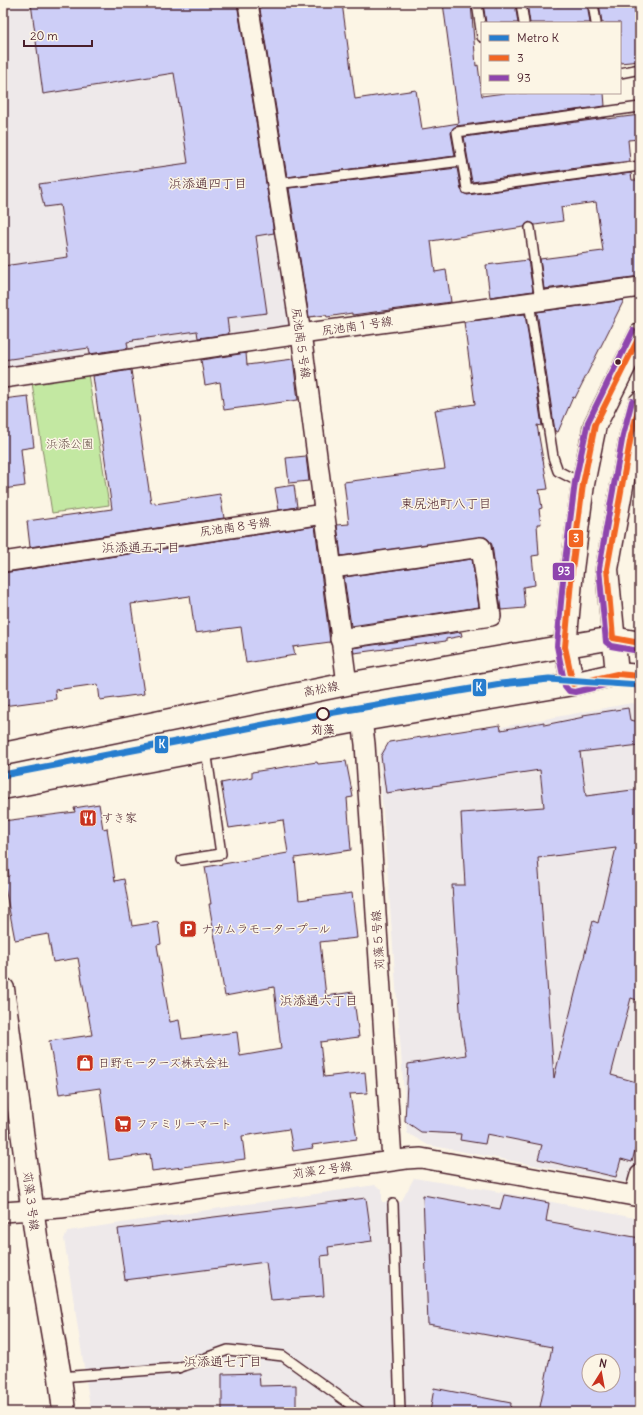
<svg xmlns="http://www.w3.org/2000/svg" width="643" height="1415" viewBox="0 0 643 1415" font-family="Delius,'Klee One',sans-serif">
<rect width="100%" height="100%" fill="#fcf5e5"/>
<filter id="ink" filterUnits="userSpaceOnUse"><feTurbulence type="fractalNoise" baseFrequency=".025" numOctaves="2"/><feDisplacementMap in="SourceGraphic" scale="8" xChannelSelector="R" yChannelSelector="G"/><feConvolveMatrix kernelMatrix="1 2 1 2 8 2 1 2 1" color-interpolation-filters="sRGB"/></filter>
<g filter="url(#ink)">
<g fill="#eee9ea" fill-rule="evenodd">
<polygon points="3,3 239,3 291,324 289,327 3,367"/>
<polygon points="632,703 640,705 640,1185 428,1145 407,1133 379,759 382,749"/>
<path d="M414,1178L500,1192L640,1219V1412H91L64,1239L68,1231L375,1185L382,1189V1202H401ZM589,1361H613V1385H589Z"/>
</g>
<polygon fill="#c3e8a2" stroke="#868466" points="88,374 109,505 52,513 32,383"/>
<g fill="#cdcef7" stroke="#4a1f2b" fill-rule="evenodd">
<polygon points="31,3 237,3 274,233 256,236 267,313 227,318 229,334 198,338 197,331 133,340 134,341 127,342 128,348 90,354 89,348 3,360 3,266 68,257 60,205 44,207 39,184 188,163 174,73 43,94"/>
<polygon points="259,3 342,3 355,99 416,90 422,129 459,123 443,3 471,3 476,66 478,65 482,96 504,93 604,93 605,106 456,126 452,130 451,133 455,156 287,177"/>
<polygon points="483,3 515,3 518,23 486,23"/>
<polygon points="527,3 557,3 557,6 587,3 590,23 530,23"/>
<polygon points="599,3 634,3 640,61 620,63 620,23 602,23"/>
<polygon points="640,115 640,139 628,140 630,161 472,182 464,137 607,118 607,119"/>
<polygon points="457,168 461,190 467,195 631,173 632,180 640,180 640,276 544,289 540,259 603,251 596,202 561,207 563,221 535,225 529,222 524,227 431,241 435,272 446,270 451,302 352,315 352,313 327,317 326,315 309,317 289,188"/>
<polygon points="528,260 533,291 490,297 486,265"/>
<polygon points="624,300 575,398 573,397 558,432 555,431 537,312"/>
<polygon points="525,314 542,426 537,425 548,489 539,490 542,508 539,509 541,524 537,524 539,555 532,556 535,585 523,587 525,608 501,610 492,545 489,540 485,537 341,556 337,525 349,524 344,482 445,469 435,410 475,404 464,322"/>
<polygon points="246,353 247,365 293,359 298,400 224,410 220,382 205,385 201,360"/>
<polygon points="131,370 151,503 155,502 155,504 220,494 224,518 30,547 27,521 112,509 93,376"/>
<polygon points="28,396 34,447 21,449 25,486 3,489 3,399"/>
<polygon points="306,456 309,481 289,483 286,458"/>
<polygon points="294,485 297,507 279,510 275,488"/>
<polygon points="315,526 330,642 293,647 295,655 246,663 241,627 195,633 190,596 131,604 144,694 100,700 98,684 55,690 56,699 3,706 3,573"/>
<polygon points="472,559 479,607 351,626 344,577"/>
<polygon points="461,632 462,636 446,639 446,641 354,653 353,648"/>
<path d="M628,708L630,720L640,722V745L580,752L586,796L640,789V1001L631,998L611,1075L640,1083V1131L632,1162L621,1159L616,1177L538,1159L542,1145L487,1134L485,1144L460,1140L461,1134L421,1132L405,1121L408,1064L466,1055L461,1025L452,885H465L461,813L544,807L540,770L386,793L381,756L389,742L500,725L501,730L544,722V725L584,717L583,715ZM616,848L598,923L593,921L554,1078L538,858Z"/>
<polygon points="346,761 353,797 347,798 351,850 295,858 299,900 352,893 357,938 320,942 326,996 353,992 359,1037 320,1042 324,1077 365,1072 367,1093 350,1094 357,1139 312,1145 313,1148 293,1151 289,1129 242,1136 245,1159 152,1171 150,1154 109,1160 100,1088 59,1094 54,1062 53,1062 49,1041 92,1035 78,958 53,962 48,934 15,940 3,877 9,876 3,838 3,821 75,812 74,808 99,804 103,829 107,828 115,881 124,879 132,926 158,922 161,944 157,945 170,1022 179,1020 182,1039 237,1032 240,1056 281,1049 274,987 225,996 209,904 211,904 205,867 288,853 283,820 229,828 221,783 252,777 252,772 317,762 318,764"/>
<path d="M423,1195L500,1209L504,1195L549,1203L546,1221L640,1238V1412H539L552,1347L428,1324ZM589,1361H613V1385H589Z"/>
<polygon points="366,1198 372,1241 328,1247 329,1255 321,1256 324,1296 271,1300 266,1262 125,1280 118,1229"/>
<polygon points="259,1373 260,1386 296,1385 296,1412 222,1412 222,1374"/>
<polygon points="434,1388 511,1403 510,1412 430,1412"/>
</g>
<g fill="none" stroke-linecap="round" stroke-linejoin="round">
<defs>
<g id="lane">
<polyline points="477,3 482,37"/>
<polyline points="521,3 524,23"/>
<polyline points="593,3 596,23"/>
<polyline points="620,73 640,69"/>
<polyline points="640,107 457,132 467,189 640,166"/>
<polyline points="276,184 462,161"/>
<polyline points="530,228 540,301"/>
<polyline points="529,302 553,457 558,471 583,484"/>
<polyline points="182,860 221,854 206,750"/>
<polyline points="393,1204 400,1412"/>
<polyline points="60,1377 178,1368 228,1350 283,1356 361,1412"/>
</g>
<g id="street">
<polyline points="248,3 301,334 347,684"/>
<polyline points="3,378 301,334 640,287"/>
<polyline points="3,562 324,514"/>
<polyline points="332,568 481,547 491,616 340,639"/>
<polyline points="362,720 365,744 392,1160"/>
<polyline points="3,1212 61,1208 406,1159 421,1158 634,1196 640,1175"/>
</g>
<g id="secondary">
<polyline points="617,674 607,569 631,436 640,403"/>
<polyline points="573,684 565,647 572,570 583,484 595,425 640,335"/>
<polyline points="3,989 37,1244 60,1377 64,1412"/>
</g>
<g id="primary">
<polyline points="3,754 347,684 613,638 640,643"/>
<polyline points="3,788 362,720 573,684 617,674 640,676"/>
</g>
</defs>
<use href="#lane" stroke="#4a1f2b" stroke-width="12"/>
<use href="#street" stroke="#4a1f2b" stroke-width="22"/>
<use href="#secondary" stroke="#4a1f2b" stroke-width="25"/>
<use href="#primary" stroke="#4a1f2b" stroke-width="25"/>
<use href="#lane" stroke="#fcf5e5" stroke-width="9"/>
<use href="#street" stroke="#fcf5e5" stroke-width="19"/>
<use href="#secondary" stroke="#fcf5e5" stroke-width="22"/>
<use href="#primary" stroke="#fcf5e5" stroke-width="22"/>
<defs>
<g id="bus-1">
<polyline points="640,335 595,425 583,484 572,570 565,647 573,684 617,674 640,676"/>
<polyline points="640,403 631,436 607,569 613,638 640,643"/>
</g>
<g id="bus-2">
<polyline points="633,331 588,422 575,482 564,569 557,646 565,686 569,691 575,692 618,682 639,684"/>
<polyline points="632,401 623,435 599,568 606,642 611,646 639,651"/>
</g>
</defs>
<use href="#bus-1" stroke="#fcf5e5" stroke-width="9"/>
<use href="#bus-2" stroke="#fcf5e5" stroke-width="9"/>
<use href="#bus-1" stroke="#f26522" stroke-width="6"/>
<use href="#bus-2" stroke="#8e44ad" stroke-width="6"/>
<defs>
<polyline id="metro-1" points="3,775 305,717 501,684 549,679 640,685"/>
</defs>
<use href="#metro-1" stroke="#fcf5e5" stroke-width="10"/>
<use href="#metro-1" stroke="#267dce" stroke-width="7"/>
</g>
</g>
<defs>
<symbol id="restaurant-square" viewBox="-11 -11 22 22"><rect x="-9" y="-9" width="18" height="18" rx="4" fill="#c8321e" stroke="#fcf5e5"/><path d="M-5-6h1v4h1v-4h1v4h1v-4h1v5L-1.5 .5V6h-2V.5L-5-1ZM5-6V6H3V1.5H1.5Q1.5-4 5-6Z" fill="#fff"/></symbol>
<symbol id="parking-square" viewBox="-11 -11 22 22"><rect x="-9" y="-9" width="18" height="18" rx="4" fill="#c8321e" stroke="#fcf5e5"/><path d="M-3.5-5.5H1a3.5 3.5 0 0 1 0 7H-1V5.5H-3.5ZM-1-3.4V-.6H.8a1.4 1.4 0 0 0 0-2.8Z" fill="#fff"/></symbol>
<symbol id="shop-square" viewBox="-11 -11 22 22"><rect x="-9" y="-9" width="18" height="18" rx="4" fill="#c8321e" stroke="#fcf5e5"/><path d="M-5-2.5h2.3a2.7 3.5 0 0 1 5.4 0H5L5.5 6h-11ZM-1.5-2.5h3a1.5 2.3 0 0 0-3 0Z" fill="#fff"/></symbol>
<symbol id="supermarket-square" viewBox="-11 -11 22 22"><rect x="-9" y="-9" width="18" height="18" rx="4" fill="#c8321e" stroke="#fcf5e5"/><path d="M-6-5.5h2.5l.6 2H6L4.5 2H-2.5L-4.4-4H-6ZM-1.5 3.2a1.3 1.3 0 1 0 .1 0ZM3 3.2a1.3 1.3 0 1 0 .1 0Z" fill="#fff"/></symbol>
</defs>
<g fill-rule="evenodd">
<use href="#restaurant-square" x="78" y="808" width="20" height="20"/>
<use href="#parking-square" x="178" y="919" width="20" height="20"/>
<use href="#shop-square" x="75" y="1053" width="20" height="20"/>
<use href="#supermarket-square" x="113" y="1114" width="20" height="20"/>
</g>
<circle fill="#4a1f2b" stroke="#fcf5e5" stroke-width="1.5" cx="618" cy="362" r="3.5"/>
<circle fill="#fcf5e5" stroke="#4a1f2b" stroke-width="2" cx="323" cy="714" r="6"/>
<g text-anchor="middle" stroke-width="3" stroke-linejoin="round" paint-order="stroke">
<g font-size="12" fill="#4a1f2b" stroke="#fcf5e5">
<text transform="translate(357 326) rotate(-8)" y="4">尻池南１号線</text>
<text transform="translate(301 343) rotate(82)" y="4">尻池南５号線</text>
<text transform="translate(235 527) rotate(-8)" y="4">尻池南８号線</text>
<text transform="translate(321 689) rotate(-11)" y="4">高松線</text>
<text transform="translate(378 940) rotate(-94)" y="4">苅藻５号線</text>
<text transform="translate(322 1170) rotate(-8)" y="4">苅藻２号線</text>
<text transform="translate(31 1201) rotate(83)" y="4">苅藻３号線</text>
</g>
<g font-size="12" fill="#685149" stroke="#fcf5e5">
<text x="70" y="448">浜添公園</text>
</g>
<g font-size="12" font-weight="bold" fill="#4a1f2b" stroke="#fcf5e5">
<text x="323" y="734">苅藻</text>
</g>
<g font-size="12" fill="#4a1f2b" stroke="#fcf5e5" text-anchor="start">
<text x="101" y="822">すき家</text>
<text x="201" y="933">ナカムラモータープール</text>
<text x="98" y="1067">日野モーターズ株式会社</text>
<text x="136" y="1128">ファミリーマート</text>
</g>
<g font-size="13" fill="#4a1f2b" stroke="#fcf5e5">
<text x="208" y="188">浜添通四丁目</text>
<text x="446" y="508">東尻池町八丁目</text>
<text x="141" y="552">浜添通五丁目</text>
<text x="319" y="1005">浜添通六丁目</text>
<text x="223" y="1366">浜添通七丁目</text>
</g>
</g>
<g stroke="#fcf5e5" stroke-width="1.5">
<rect x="568" y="529" width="16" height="19" rx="4" fill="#f26522"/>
<rect x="552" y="562" width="23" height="19" rx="4" fill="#8e44ad"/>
<rect x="472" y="678" width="15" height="19" rx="4" fill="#267dce"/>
<rect x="154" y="735" width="15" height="19" rx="4" fill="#267dce"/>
</g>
<g font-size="11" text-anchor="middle" font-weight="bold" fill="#fff">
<text x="576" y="542">3</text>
<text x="564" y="575">93</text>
<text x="479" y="691">K</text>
<text x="162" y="748">K</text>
</g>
<rect width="643" height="1415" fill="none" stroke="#fcf5e5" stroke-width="16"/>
<rect x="8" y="8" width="627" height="1399" fill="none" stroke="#4a1f2b" stroke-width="1.5" filter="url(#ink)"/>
<rect x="481" y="22" width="140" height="72" fill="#fcf5e5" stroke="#b59f9b"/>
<rect x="489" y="35" width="20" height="6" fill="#267dce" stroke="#b59f9b"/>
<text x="517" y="42" font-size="12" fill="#4a1f2b">Metro K</text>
<rect x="489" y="55" width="20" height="6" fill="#f26522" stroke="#b59f9b"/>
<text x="517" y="62" font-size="12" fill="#4a1f2b">3</text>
<rect x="489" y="75" width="20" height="6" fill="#8e44ad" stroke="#b59f9b"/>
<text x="517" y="82" font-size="12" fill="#4a1f2b">93</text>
<g transform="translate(601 1373) rotate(11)"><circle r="19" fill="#fcf5e5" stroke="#b59f9b"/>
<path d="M0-3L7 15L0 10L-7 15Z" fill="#c8321e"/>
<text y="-6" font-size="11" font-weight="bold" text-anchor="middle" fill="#4a1f2b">N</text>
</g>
<path d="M24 40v6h68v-6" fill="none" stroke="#4a1f2b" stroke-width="2"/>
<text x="30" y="40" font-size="12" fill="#4a1f2b" stroke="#fcf5e5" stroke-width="3" paint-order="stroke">20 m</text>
</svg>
